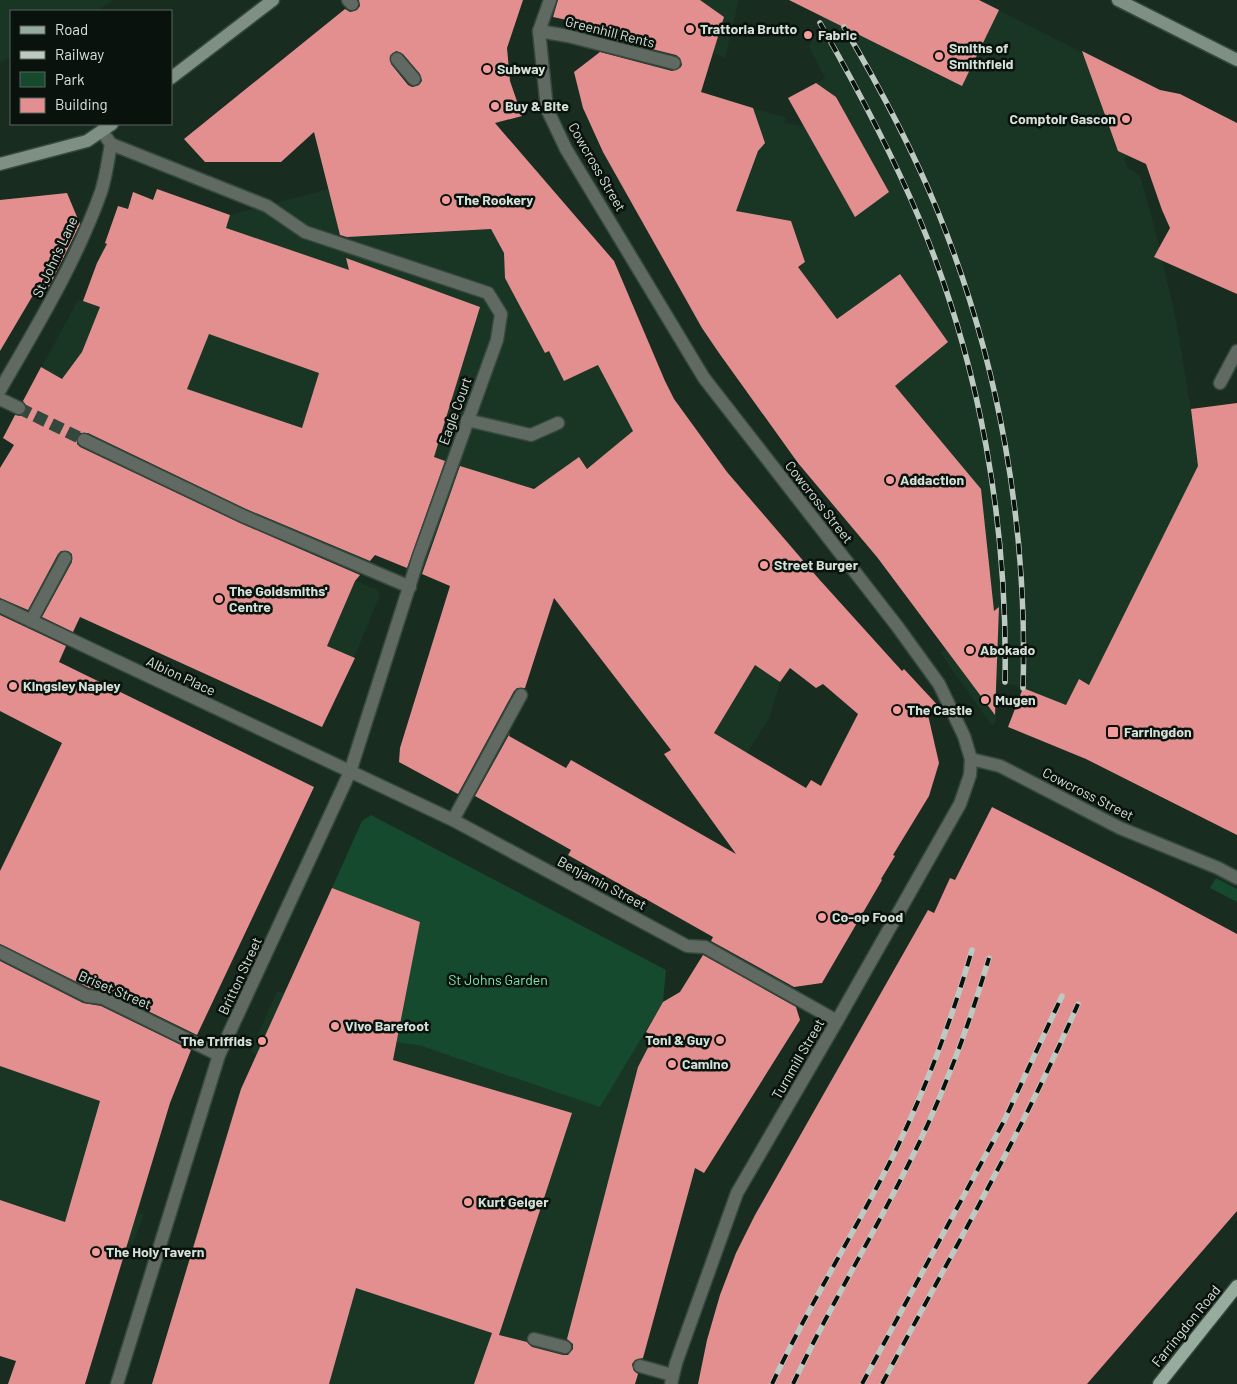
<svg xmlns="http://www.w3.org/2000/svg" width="1237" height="1384" viewBox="0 0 1237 1384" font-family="Barlow,sans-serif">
<rect width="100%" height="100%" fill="#182c20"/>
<g fill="#193524">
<polygon points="0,0 114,0 96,11 11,11 11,57 0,63"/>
<polygon points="594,0 739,0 725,58 713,53 640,36"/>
<polygon points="999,10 1089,56 1086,61 1127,155 1124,160 1128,168 1140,176 1154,225 1176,320 1191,409 1197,461 1237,474 1089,685 1079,679 1066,705 997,679 996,722 992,726 940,653 947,648 887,570 800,466 697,322 682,286 659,80 787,118 784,123 804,126 788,99 825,78 809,47 824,16 961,85"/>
<polygon points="157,189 230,215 328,189 341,237 395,223 401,236 429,233 491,229 504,253 505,276 545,353 549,351 564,381 603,363 634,430 622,440 633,454 753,663 780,682 770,717 747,753 714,733 647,550 579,457 540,485 529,488 429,576 336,538 91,425 78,452 357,579 356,581 378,590 380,595 359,646 322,727 80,617 53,605 41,602 33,595 0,468 14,445 3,438 78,300 83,301 118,206 128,209 133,192 153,199"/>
<polygon points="332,888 420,922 396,1042 422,1046 646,1032 663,1002 680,992 704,953 795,1006 800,1020 704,1173 695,1169 635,1384 152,1384 234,1108 242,1085 245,1085 256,1054 251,1052 255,1041 277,991 284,993"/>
<polygon points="0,974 170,1103 141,1202 138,1213 144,1214 133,1244 66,1222 0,1228"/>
</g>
<g fill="#154a2e">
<polygon points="371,815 666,970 663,1002 600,1107 422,1046 396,1042 420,922 332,888 362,821"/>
<polygon points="1216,878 1237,889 1237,902 1210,888"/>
</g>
<g fill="#e38f90" fill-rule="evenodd">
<path d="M359,0H523L507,48L510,81L522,116L495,123L614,261L665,381L674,399L727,472L818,578L902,671L904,669L943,711L928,715L939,763L929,796L893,855L895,856L881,879L882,880L822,983L794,987L711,941L713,937L568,855L571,850L475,796L510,733L509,736L566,768L571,760L736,854L664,754L671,750L554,598L525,688H517L514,691L458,794L399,762L400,748L450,586L422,574L460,466L534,489L579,457L587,469L633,431L598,365L564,381L549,351L545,353L505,278L504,253L491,229L347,237L340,235L314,132L281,162H205L184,139L345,9L350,12L357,10L360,6ZM396,51L403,54L420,74L422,81L419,85L412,87L408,85L391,64L390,56ZM755,665L780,682L790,668L816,688L823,684L858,714L821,786L811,780L806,788L714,733Z"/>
<polygon points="558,0 700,0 724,17 701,92 753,108 765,143 758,151 736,211 791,221 805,262 798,267 837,319 900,274 948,342 895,386 981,489 994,611 999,607 995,715 877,557 798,463 719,353 702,328 603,152 583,108 574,72 600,52 672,71 680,68 682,65 680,58 676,55 616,40 626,33 553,17"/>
<polygon points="789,0 979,0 999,10 962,86"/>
<polygon points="1082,51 1160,90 1180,94 1237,123 1237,294 1154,257 1170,228 1162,210 1146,164 1118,151"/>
<polygon points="816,83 836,97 889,192 855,217 788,98"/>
<path d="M157,189L230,215L226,228L349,270L346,258L480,307L434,457L445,461L407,568L375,555L370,561L246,509L88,433H80L77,437V444L80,447L240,523L360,575L355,581L327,646L355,658L322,727L80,617L73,632L42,617L72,562V554L68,551H61L58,554L28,610L0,598V468L14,445L3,438L15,415L20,416L26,412L27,407L23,401L41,367L62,379L82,352L100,307L83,301L97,263L107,244L105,243L118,206L128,209L133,192L153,200ZM209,334L319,373L302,428L187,389Z"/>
<polygon points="67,193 80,224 48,289 39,285 0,351 0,200"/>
<polygon points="1237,403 1237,835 1086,759 1008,727 1023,688 1066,705 1079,679 1089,685 1198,466 1191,409"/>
<polygon points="0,615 66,646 59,662 314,787 197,1035 107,991 89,988 0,944 0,871 62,743 0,711"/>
<polygon points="992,807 1155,890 1237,934 1237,1211 1087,1384 698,1384 707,1340 720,1295 736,1253 755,1215 928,910 934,913 950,878 955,880"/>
<polygon points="332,888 420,922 393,1060 572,1113 499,1335 527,1342 532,1347 563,1355 568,1355 573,1349 573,1344 567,1339 638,1067 654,1036 646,1032 663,1002 680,992 703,955 796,1007 800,1020 704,1173 695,1168 643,1358 635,1360 632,1364 634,1371 638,1374 635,1384 474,1384 492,1333 356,1288 329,1384 152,1384 241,1089"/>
<polygon points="0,961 83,1003 101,1006 191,1050 170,1103 85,1384 8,1384 16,1361 0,1356 0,1200 65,1222 100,1101 0,1066"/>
</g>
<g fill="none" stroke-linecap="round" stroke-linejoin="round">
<polyline stroke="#34473c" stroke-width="12" stroke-dasharray="12 6" stroke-linecap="butt" points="19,408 84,440"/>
<defs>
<g id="lane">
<polyline points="348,0 352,4"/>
<polyline points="397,59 414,79"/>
<polyline points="1220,383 1237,351"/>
<polyline points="31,621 65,558"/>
<polyline points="453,820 521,695"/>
<polyline points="534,1339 565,1347"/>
<polyline points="640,1366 672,1375"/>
</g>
<g id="street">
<polyline points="550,0 539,31 547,109 566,149 704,378 897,626 939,684 964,736 971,759 970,775 960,804 837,1021 737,1193 676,1363 671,1384"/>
<polyline points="539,31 568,36 674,63"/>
<polyline points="111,144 267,206 305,232 488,293 501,314 497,340 419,556 350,772 219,1055 117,1384"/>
<path d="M0,390C37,326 76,262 101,192C106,177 108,160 111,144L106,137"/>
<polyline points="0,399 19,408"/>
<polyline points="467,420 531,435 558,423"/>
<polyline points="84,440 243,516 410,587"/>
<polyline points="0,606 453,820 687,946 705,947 837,1021"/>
<polyline points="971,759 1000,766 1120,828 1218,868 1237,878"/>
<polyline points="0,952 87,996 103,998 219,1055"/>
</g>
<g id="secondary">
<polyline points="1118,0 1237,60"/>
<polyline points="171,78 273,0"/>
<polyline points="0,164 87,141 112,124"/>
</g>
<polyline id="primary" points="1159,1384 1237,1286"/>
</defs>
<use href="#lane" stroke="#36493e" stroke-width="15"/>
<use href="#street" stroke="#36493e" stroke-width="15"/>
<use href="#secondary" stroke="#36493e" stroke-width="15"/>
<use href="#primary" stroke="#36493e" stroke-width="15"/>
<use href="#lane" stroke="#606a63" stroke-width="12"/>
<use href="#street" stroke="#606a63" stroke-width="12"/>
<use href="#secondary" stroke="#7f8f84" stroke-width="12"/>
<use href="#primary" stroke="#98ac9e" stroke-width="12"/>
<defs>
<g id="rail">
<path d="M820,23C856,86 891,151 919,218C980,364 1008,524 1005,682"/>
<path d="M844,27C879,86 912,148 938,212C999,362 1028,526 1023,688"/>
<path d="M772,1384C809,1305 856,1230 895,1152C926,1088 952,1019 972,950"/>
<path d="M793,1384C827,1312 868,1244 904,1173C940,1104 967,1032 989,958"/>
<polyline points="862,1384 1004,1121 1062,996"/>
<path d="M882,1384C949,1258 1021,1135 1078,1004"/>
</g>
</defs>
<use href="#rail" stroke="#bdcac2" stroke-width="5.5"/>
<use href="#rail" stroke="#0a120d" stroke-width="4" stroke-dasharray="11" stroke-linecap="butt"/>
</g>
<g fill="#f59b9c" stroke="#0a120d" stroke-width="2">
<circle cx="690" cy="29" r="5"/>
<circle cx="808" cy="35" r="5"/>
<circle cx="939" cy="56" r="5"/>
<circle cx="487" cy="69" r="5"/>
<circle cx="495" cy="106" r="5"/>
<circle cx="1126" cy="119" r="5"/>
<circle cx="446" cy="200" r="5"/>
<circle cx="890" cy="480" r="5"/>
<circle cx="764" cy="565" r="5"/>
<circle cx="219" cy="599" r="5"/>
<circle cx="970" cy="650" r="5"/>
<circle cx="13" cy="686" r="5"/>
<circle cx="985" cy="700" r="5"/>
<circle cx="897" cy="710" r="5"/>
<rect x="1107" y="726" width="12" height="12" rx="2.5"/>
<circle cx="822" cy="917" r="5"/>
<circle cx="335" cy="1026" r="5"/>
<circle cx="720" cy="1040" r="5"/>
<circle cx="262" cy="1041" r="5"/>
<circle cx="672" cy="1064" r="5"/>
<circle cx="468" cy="1202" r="5"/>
<circle cx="96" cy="1252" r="5"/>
</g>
<g text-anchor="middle" stroke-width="5" stroke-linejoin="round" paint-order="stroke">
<g font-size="14" font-weight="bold" fill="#d5e1d9" stroke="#0a120d" text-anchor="start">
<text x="700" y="34">Trattoria Brutto</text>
<text x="818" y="40">Fabric</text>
<text x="949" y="53">Smiths of<tspan x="949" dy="16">Smithfield</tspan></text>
<text x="497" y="74">Subway</text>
<text x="505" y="111">Buy &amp; Bite</text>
<text x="1116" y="124" text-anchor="end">Comptoir Gascon</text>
<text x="456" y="205">The Rookery</text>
<text x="900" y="485">Addaction</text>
<text x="774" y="570">Street Burger</text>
<text x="229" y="596">The Goldsmiths'<tspan x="229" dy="16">Centre</tspan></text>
<text x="980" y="655">Abokado</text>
<text x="23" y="691">Kingsley Napley</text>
<text x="995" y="705">Mugen</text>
<text x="907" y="715">The Castle</text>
<text x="1124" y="737">Farringdon</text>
<text x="832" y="922">Co-op Food</text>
<text x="345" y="1031">Vivo Barefoot</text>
<text x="710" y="1045" text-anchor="end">Toni &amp; Guy</text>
<text x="252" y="1046" text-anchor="end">The Triffids</text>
<text x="682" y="1069">Camino</text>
<text x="478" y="1207">Kurt Geiger</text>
<text x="106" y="1257">The Holy Tavern</text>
</g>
<g font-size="14" fill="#d5e1d9" stroke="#0a120d">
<text transform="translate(610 32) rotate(14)" y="5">Greenhill Rents</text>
<text transform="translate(597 167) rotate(60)" y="5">Cowcross Street</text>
<text transform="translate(55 257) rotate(-65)" y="5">St John's Lane</text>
<text transform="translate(455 411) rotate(-70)" y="5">Eagle Court</text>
<text transform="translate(819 502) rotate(52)" y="5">Cowcross Street</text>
<text transform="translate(181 676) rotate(25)" y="5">Albion Place</text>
<text transform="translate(1088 794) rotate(27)" y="5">Cowcross Street</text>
<text transform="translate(602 883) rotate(28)" y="5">Benjamin Street</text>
<text transform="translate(240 976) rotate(-65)" y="5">Britton Street</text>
<text transform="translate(115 990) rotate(23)" y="5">Briset Street</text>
<text transform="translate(798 1059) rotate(-60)" y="5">Turnmill Street</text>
<text transform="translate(1186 1326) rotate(-51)" y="5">Farringdon Road</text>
</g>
<g font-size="14" fill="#7ee8a9" stroke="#0a120d">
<text x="498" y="985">St Johns Garden</text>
</g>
</g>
<rect x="10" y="10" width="162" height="115" fill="#0a120d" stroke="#5b655f"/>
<rect x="20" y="26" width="25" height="8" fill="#98ac9e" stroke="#5b655f"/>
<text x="55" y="35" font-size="15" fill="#d5e1d9">Road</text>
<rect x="20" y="51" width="25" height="8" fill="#bdcac2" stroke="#5b655f"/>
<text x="55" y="60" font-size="15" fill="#d5e1d9">Railway</text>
<rect x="20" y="72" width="25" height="15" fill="#154a2e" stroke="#5b655f"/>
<text x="55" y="85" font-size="15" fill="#d5e1d9">Park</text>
<rect x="20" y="98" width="25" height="15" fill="#e38f90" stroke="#5b655f"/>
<text x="55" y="110" font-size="15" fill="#d5e1d9">Building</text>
</svg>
